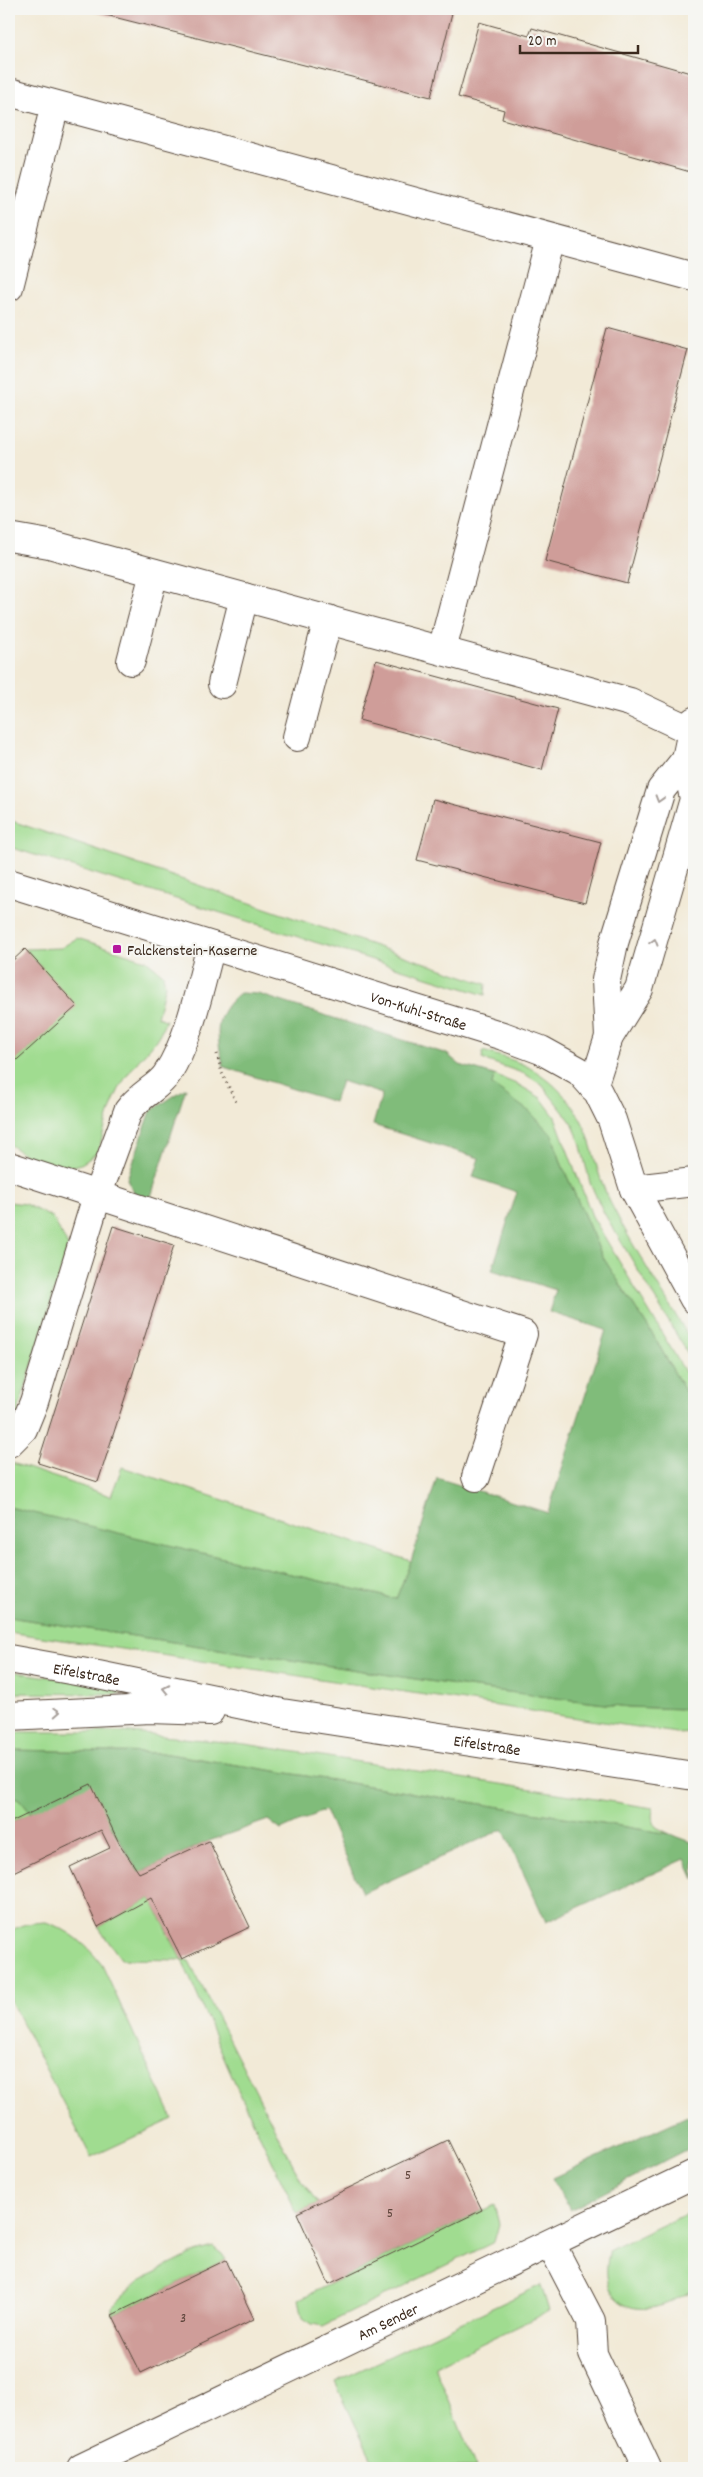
<svg xmlns="http://www.w3.org/2000/svg" width="703" height="2477" viewBox="0 0 703 2477" font-family="Dekko,sans-serif">
<rect width="100%" height="100%" fill="#f6f6f2"/>
<filter id="ink" filterUnits="userSpaceOnUse"><feTurbulence type="fractalNoise" baseFrequency=".02" numOctaves="2"/><feDisplacementMap in="SourceGraphic" scale="10" xChannelSelector="R" yChannelSelector="G"/><feConvolveMatrix kernelMatrix="1 2 1 2 8 2 1 2 1" color-interpolation-filters="sRGB"/></filter>
<filter id="wash" filterUnits="userSpaceOnUse"><feTurbulence type="fractalNoise" baseFrequency=".0096" numOctaves="4" result="noise"/><feDisplacementMap in="SourceGraphic" scale="20" xChannelSelector="R" yChannelSelector="G"/><feGaussianBlur stdDeviation="1.12" result="paint"/><feColorMatrix in="noise" values="0 0 0 0 0 0 0 0 0 0 0 0 0 0 0 0 0 1.4 0 .05"/><feComposite in="paint" operator="in"/></filter>
<g filter="url(#wash)">
<rect width="100%" height="100%" fill="#f2ead7"/>
<g fill="#a0dc90" stroke="#6e8357">
<polygon points="9,820 486,984 485,995 9,847"/>
<path d="M77,938L146,960L163,974L165,985L157,1017L166,1020C156,1046 146,1050 131,1070C112,1095 106,1124 98,1152C92,1156 85,1163 78,1165C55,1172 27,1158 9,1144V1067L76,1006L25,949L61,948Z"/>
<path d="M483,1051C495,1055 508,1058 520,1063C549,1075 578,1105 588,1136C596,1161 599,1180 611,1204C636,1253 667,1299 694,1346V1364L604,1213L590,1183L580,1142L572,1123L542,1085L525,1074L482,1059Z"/>
<polygon points="494,1075 519,1085 541,1098 555,1117 592,1216 694,1387 694,1407 653,1335 602,1256 562,1165 552,1135 492,1085"/>
<polygon points="9,1202 25,1204 53,1218 68,1246 16,1418 9,1426"/>
<polygon points="9,1462 111,1496 122,1467 411,1561 396,1599 36,1514 9,1507"/>
<polygon points="9,1617 468,1687 629,1707 684,1709 694,1707 694,1732 676,1733 9,1632"/>
<polygon points="9,1671 121,1688 119,1694 9,1693"/>
<polygon points="21,1732 121,1732 245,1744 653,1808 652,1817 656,1827 670,1834 162,1753 9,1750 9,1733"/>
<polygon points="9,1794 19,1799 31,1813 9,1823"/>
<polygon points="151,1898 181,1959 189,1961 301,2180 318,2203 297,2213 239,2092 182,1960 121,1959 98,1927"/>
<path d="M46,1922C71,1931 86,1944 102,1965L173,2119L91,2157L9,1998V1935C16,1923 33,1923 46,1922Z"/>
<polygon points="494,2205 499,2224 494,2242 323,2326 312,2324 303,2318 299,2299"/>
<path d="M694,2210V2290C681,2296 665,2307 651,2308C613,2313 600,2283 610,2250Z"/>
<polygon points="213,2247 222,2254 226,2260 112,2315 112,2307 140,2280 196,2252"/>
<polygon points="541,2285 549,2311 435,2366 476,2468 376,2468 335,2382"/>
</g>
<g fill="#80bc7a" stroke="#5e734c">
<path d="M240,993L258,994L447,1054L460,1065L494,1075L492,1085L530,1112L552,1135L562,1165L602,1256L653,1335L694,1407V1707L684,1709L629,1707L468,1687L9,1617V1507L396,1599L411,1561L437,1478L548,1513L606,1330L549,1312L556,1290L492,1270L517,1192L473,1177L479,1158L373,1125L382,1094L341,1081L334,1102L224,1067C216,1036 212,1015 240,993Z"/>
<polygon points="186,1088 149,1203 137,1198 127,1179 151,1111"/>
<polygon points="9,1750 162,1753 670,1834 694,1843 694,1879 685,1859 546,1922 503,1829 362,1893 325,1810 281,1830 268,1820 209,1841 139,1873 111,1826 31,1813 19,1799 9,1794"/>
<polygon points="694,2113 694,2146 570,2210 552,2178"/>
</g>
<g id="blocks">
<g fill="#cf9d99">
<polygon points="82,9 453,9 431,97"/>
<polygon points="479,22 529,36 532,28 694,74 694,173 502,119 504,110 458,97"/>
<polygon points="607,328 688,350 627,583 545,561"/>
<polygon points="376,660 558,709 542,770 359,720"/>
<polygon points="433,799 601,842 585,903 417,860"/>
<polygon points="25,949 77,1006 9,1067 9,964"/>
<polygon points="113,1226 174,1245 98,1482 38,1463"/>
<polygon points="91,1784 119,1843 139,1873 209,1841 250,1927 182,1959 151,1898 98,1927 70,1867 110,1848 101,1830 9,1874 9,1823"/>
<polygon points="448,2140 482,2210 329,2284 297,2213"/>
<polygon points="226,2260 254,2319 141,2373 112,2315"/>
</g>
</g>
</g>
<g filter="url(#ink)">
<use href="#blocks" fill-opacity="0" stroke="#56473a" stroke-width="1"/>
<g fill="none" stroke-linecap="round" stroke-linejoin="round">
<defs>
<g id="minor">
<polyline points="9,92 694,277"/>
<polyline points="9,287 55,105"/>
<polyline points="9,537 49,544 630,702 694,732"/>
<polyline points="442,650 550,239"/>
<polyline points="131,661 154,573"/>
<polyline points="222,684 244,597"/>
<polyline points="297,737 328,619"/>
<path id="s1" d="M9,883L503,1036L541,1050L579,1071L598,1092L612,1120L634,1189L694,1299"/>
<polyline points="609,1037 606,980 614,943 661,790 686,759"/>
<polyline points="593,1087 609,1037 639,989 694,799 686,759 694,721"/>
<polyline points="9,1166 523,1334 476,1477"/>
<polyline points="634,1189 694,1182"/>
<path d="M9,1443L23,1429L34,1402L97,1196L128,1111C140,1094 159,1087 167,1074C190,1039 200,986 211,946"/>
<path id="s2" d="M9,1659L98,1675L282,1713L694,1776"/>
<polyline points="9,1716 150,1709 210,1711"/>
<polyline points="551,2244 591,2321 593,2354 647,2468"/>
<path id="s3" d="M81,2468L694,2174"/>
</g>
</defs>
<use href="#minor" stroke="#56473a" stroke-width="30"/>
<polyline stroke="#56473a" stroke-width="3" stroke-dasharray="1 4" stroke-linecap="butt" points="217,1054 222,1073 236,1102"/>
<use href="#minor" stroke="#fff" stroke-width="28"/>
</g>
<defs><path id="oneway-chevron" d="M-2-3.5L2.5 0L-2 3.5" fill="none" stroke-width="1.6" stroke-linecap="round" stroke-linejoin="round" transform="scale(1.25)"/></defs>
<g stroke="#a79f9a">
<use href="#oneway-chevron" transform="translate(659 799) rotate(107)"/>
<use href="#oneway-chevron" transform="translate(654 942) rotate(-74)"/>
<use href="#oneway-chevron" transform="translate(166 1689) rotate(-168)"/>
<use href="#oneway-chevron" transform="translate(57 1712) rotate(-3)"/>
</g>
</g>
<rect fill="#b5179e" stroke="#f6f6f2" stroke-width="2" x="112" y="944" width="10" height="10" rx="2.5"/>
<g text-anchor="middle" stroke-width="4.5" stroke-linejoin="round" paint-order="stroke">
<g font-size="14" fill="#60473d">
<text x="408" y="2179">5</text>
<text x="390" y="2217">5</text>
<text x="183" y="2322">3</text>
</g>
<g font-size="16" fill="#3b2a1e" stroke="#f6f6f2" text-anchor="start">
<text x="127" y="955">Falckenstein-Kaserne</text>
</g>
<g font-size="16" fill="#3b2a1e" stroke="#f6f6f2">
<text dy="6" stroke="none"><textPath href="#s1" startOffset="429">Von-Kuhl-Straße</textPath></text>
<text dy="6" stroke="none"><textPath href="#s2" startOffset="79">Eifelstraße</textPath></text>
<text dy="6" stroke="none"><textPath href="#s2" startOffset="486">Eifelstraße</textPath></text>
<text dy="6" stroke="none"><textPath href="#s3" startOffset="340">Am Sender</textPath></text>
</g>
</g>
<rect width="703" height="2477" fill="none" stroke="#f6f6f2" stroke-width="30"/>
<path d="M520 45v8h118v-8" fill="none" stroke="#3b2a1e" stroke-width="2.5"/>
<text x="528" y="45" font-size="15" fill="#3b2a1e" stroke="#f6f6f2" stroke-width="4" paint-order="stroke">20 m</text>
</svg>
